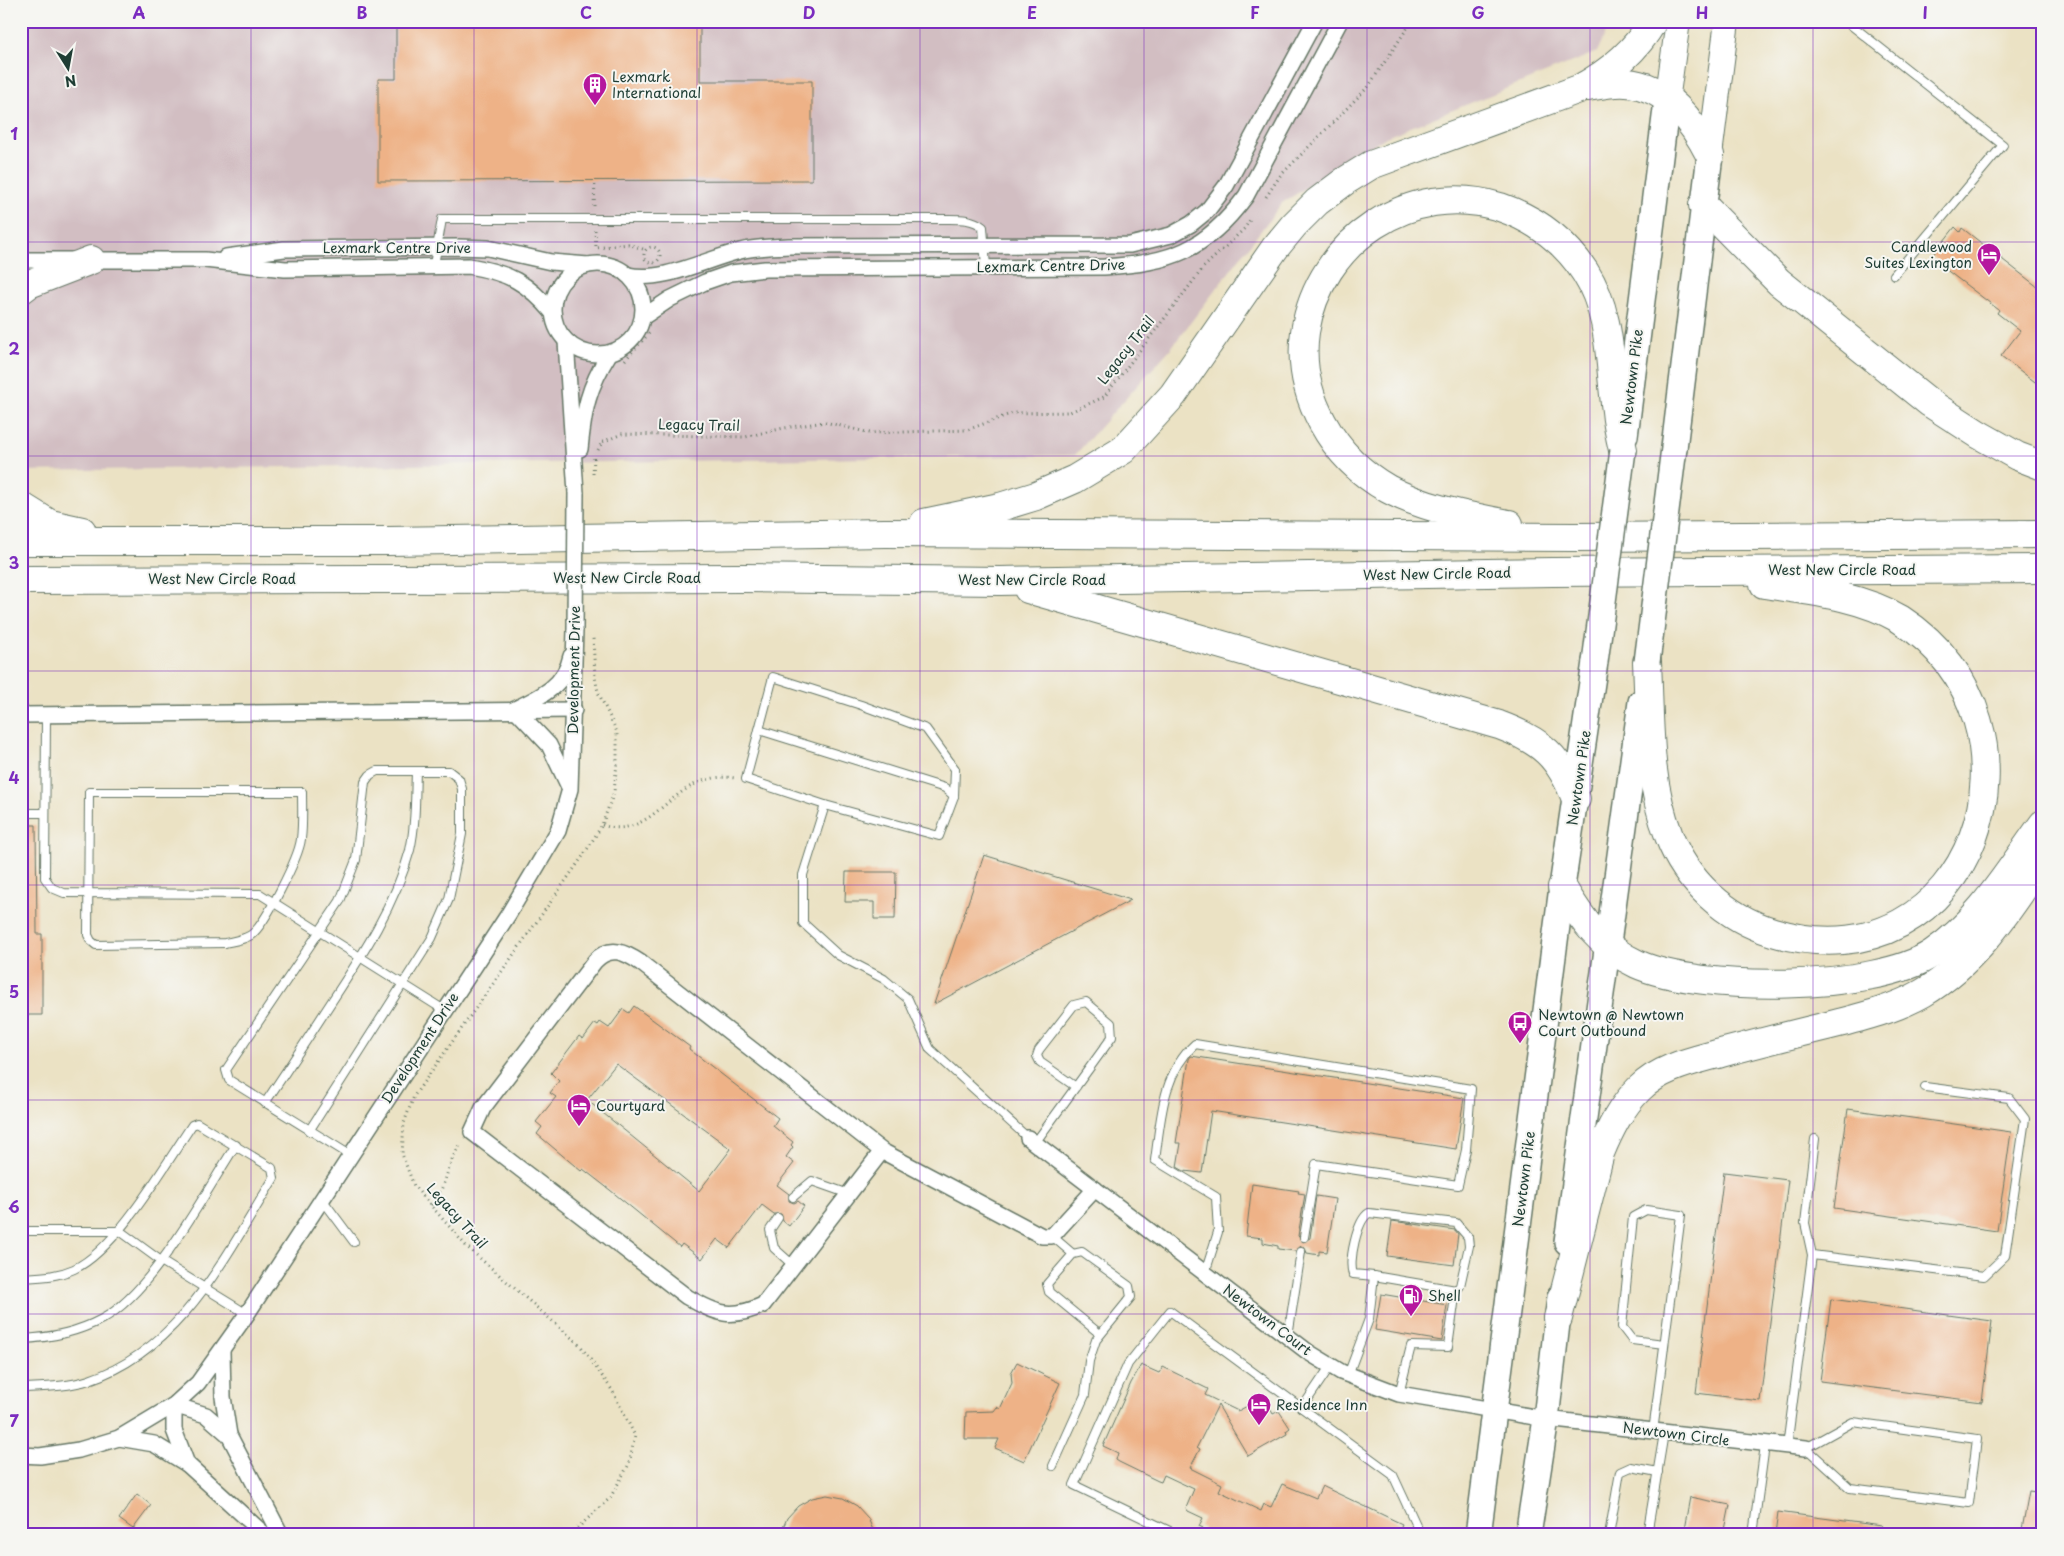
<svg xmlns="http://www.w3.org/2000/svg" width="2064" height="1556" viewBox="0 0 2064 1556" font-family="'Playpen Sans',sans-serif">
<rect width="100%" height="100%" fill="#f6f6f2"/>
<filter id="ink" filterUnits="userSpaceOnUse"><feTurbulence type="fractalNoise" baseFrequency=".02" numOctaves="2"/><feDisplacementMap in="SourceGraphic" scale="10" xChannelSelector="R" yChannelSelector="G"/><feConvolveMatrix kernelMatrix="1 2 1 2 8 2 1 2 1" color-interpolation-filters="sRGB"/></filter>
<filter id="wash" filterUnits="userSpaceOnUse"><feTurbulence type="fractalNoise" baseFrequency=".0096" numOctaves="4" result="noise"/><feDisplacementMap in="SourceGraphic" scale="20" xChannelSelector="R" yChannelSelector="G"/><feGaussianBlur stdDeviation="1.12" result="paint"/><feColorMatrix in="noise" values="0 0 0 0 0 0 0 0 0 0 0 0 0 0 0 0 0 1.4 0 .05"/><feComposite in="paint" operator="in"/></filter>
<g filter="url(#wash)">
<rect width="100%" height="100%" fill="#ebe2c4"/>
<polygon fill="#d2bec2" points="21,21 1611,21 1597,52 1386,137 1282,203 1171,348 1075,455 21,471"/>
<g id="blocks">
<g fill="#eeb287" fill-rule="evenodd">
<polygon points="396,21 700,21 700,81 812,81 812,180 378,181 378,79 396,79"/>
<polygon points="1955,227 1960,232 1962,228 2043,291 2043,388 2001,356 2020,331 1997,313 1999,310 1936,262 1938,260 1932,256"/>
<polygon points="21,825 36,825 37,934 42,934 42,1015 21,1015"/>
<polygon points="984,855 1131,900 934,1004"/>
<polygon points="846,872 896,872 895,919 874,919 874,902 845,902"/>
<path d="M634,1006L690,1047L689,1049L778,1118L773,1126L793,1142L791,1145L793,1147L786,1157L794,1163L777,1185L789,1194V1201L794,1203L798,1201L804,1206L789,1226L783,1221L781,1214H774L762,1205L729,1248L717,1239L702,1259L682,1244L680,1247L610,1190L583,1169L581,1171L537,1134L542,1127L536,1122L556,1097L550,1093L559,1081L551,1073L579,1036L583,1039L595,1023L598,1025L600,1022L609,1028L623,1009L629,1013ZM616,1064L731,1149L699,1191L587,1100Z"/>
<polygon points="1191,1056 1464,1098 1456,1149 1211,1111 1202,1173 1184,1171 1177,1167 1181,1143 1176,1143 1189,1059"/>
<polygon points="1848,1109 2011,1132 1997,1231 1834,1208"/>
<polygon points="1724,1172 1788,1180 1760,1401 1696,1393"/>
<polygon points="1252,1184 1299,1191 1298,1193 1305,1194 1298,1236 1303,1242 1310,1238 1316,1196 1335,1199 1327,1252 1319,1251 1319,1255 1307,1253 1305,1248 1301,1246 1295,1251 1278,1249 1278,1246 1263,1243 1263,1238 1246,1236"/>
<polygon points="1392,1221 1455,1230 1458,1234 1454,1265 1387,1256"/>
<polygon points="1381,1294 1447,1305 1442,1341 1375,1330"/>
<polygon points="1831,1299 1992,1321 1982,1402 1820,1381"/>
<polygon points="1017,1362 1060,1383 1024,1461 995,1448 999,1439 965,1439 966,1412 994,1411 997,1407 1000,1409 1012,1383 1011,1373"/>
<polygon points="1141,1365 1159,1373 1163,1367 1208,1389 1205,1395 1238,1411 1264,1397 1273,1414 1279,1411 1290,1428 1286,1431 1287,1434 1248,1456 1218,1405 1197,1447 1200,1449 1190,1468 1222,1484 1219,1491 1261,1511 1264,1504 1271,1507 1282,1484 1316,1498 1322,1486 1402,1524 1397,1535 1213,1535 1202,1530 1203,1528 1199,1526 1203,1518 1188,1511 1186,1508 1194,1489 1164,1475 1161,1482 1158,1481 1119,1462 1116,1460 1118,1453 1103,1446 1131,1383"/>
<polygon points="2029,1491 2043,1493 2043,1535 2021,1535"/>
<polygon points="137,1494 151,1505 133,1529 119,1519"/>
<polygon points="827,1495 843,1498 857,1506 868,1518 875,1535 780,1535 787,1518 798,1506 812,1498"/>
<polygon points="1690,1497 1730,1505 1724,1535 1683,1535"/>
<polygon points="1778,1512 1882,1526 1881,1535 1775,1535"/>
</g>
</g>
</g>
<g filter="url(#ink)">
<use href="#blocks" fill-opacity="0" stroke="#676" stroke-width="1"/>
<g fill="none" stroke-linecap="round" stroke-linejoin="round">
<defs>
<g id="service">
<polyline points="1846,21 2003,145 1894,275"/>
<path d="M434,265L442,219H944C958,219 972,218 983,227L986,267"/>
<polygon points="773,677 861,705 926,729 955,769 954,796 939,836 825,805 746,779"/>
<polyline points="46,715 45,878 52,888 64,893 260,894 444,1010"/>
<polyline points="759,730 945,788 954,796"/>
<path d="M89,792H302C302,807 303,823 301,839C299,857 265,925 251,935C243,940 234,941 225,943L96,945L91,941L88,935Z"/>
<polyline points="825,805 803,875 803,923 838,955 884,979 908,999 930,1049 1028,1138"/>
<polyline points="21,813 45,813"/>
<path d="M265,1103C288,1069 310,1035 332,1001C363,954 395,905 410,850C416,824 415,797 416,771"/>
<polyline points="309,1131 432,938 449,899 462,834 462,789 459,779 449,771 377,771 370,775 365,782 356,860 340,901 226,1070 229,1080 350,1155"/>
<polyline points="1035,1143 1112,1037 1111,1023 1086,1002 1074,1005 1039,1050 1037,1056 1040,1062 1076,1087"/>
<polyline points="793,1197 812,1181 849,1194"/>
<polyline points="322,1199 354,1242"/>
<polyline points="778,1218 770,1230 774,1248 794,1266"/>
<polyline points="21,1231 120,1231 161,1261 247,1314"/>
<polyline points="1052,1236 1073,1254"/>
<polyline points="1812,1255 1984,1276 2005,1256 2025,1119 2009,1098 1925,1087"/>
<path d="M1205,1273L1218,1232L1216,1197L1155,1160C1161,1119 1162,1074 1195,1044L1471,1089L1466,1150L1458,1185L1316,1164L1304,1237"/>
<path d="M1374,1276L1353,1274C1348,1262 1357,1220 1369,1213L1456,1223L1468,1237L1469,1246L1460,1286L1456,1290"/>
<path d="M21,1278C40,1277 56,1277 74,1269C116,1250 165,1165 192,1125L197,1123L272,1168L274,1178C225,1256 182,1349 89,1380C68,1387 43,1387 21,1388"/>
<polyline points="1288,1336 1301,1252"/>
<path d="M21,1339C50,1338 76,1333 102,1319C152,1293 204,1194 236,1145"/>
<polyline points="1348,1375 1369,1319 1374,1276 1456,1290 1448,1347 1411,1346 1399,1394"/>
<polyline points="1302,1408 1331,1365"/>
<polygon points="1853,1422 1977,1439 1969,1503 1850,1488 1806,1448"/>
<polyline points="1653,1432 1681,1215 1646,1210 1633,1217 1622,1327 1632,1340 1664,1344"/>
<polyline points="1787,1447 1812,1255 1805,1223 1815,1139"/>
<polyline points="1053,1466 1085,1395 1089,1361 1096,1340 1131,1297 1129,1286 1082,1252 1073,1254 1047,1284 1049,1292 1100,1334"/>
<polyline points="1178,1535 1074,1485 1128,1364 1170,1311 1393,1475 1418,1529 1417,1535"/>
<polyline points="1609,1535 1620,1472 1631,1467 1658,1472"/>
<polyline points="1647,1535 1664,1433"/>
<polyline points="1753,1535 1765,1445"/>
</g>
<g id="minor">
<polyline points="226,257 284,249 457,247 488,248 551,262 588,265"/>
<path d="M21,260H205L285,269L469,266C509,273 527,282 553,313"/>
<circle cx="598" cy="309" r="45"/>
<path d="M628,275C662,283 706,259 740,251C756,247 773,247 789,246L1130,245L1171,235L1191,224L1207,211L1226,186L1315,21"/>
<path d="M643,317L670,299L705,282L731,273L765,269L1104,267C1171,263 1205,251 1246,196L1340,21"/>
<polyline points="566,341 576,493"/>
<path d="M580,449C584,409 588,388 609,354"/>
<polyline points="21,715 574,710"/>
<path d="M569,787L549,745L515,709C540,697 565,686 571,656"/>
<polyline points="1028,1138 1308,1352 1341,1372 1399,1394 1546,1419 1806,1448"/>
<path d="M882,1151L763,1305C731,1320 717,1314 687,1297L472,1132L483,1108L595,961C610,945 625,952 641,963L882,1151L1042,1236H1052L1095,1189"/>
<polyline points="222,1351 223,1397 229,1435"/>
<polyline points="119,1438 154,1444 187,1464"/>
<polyline points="21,1455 40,1456 79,1450 119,1438 174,1405 198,1383 247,1314 508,915 558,831 570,789 575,630"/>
<polyline points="265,1535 187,1464 174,1430 174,1405 206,1415 229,1435 281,1535"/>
</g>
<g id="primary">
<polyline points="1667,101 1678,21"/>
<polyline points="1710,155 1727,21"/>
</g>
<g id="trunk">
<polyline points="1625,436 1667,101"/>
<polyline points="1674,448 1710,155"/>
<polyline points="1567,1242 1641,702"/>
<polyline points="1478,1535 1562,887 1595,662"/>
<polyline points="1528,1535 1546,1419 1560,1297"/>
</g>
<g id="motorway">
<path d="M1588,87C1600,85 1614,82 1626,83C1666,85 1694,123 1710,155"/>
<polyline points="1703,205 1779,282 1930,403 1978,434 2017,456 2043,466"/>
<polyline points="21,290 29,284 91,260"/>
<polyline points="21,506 50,524 82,531"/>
<path d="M924,523L1000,507L1036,496L1075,479L1123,450L1173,395L1275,248L1294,225L1317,202L1345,181L1371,165L1579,89C1609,73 1636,51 1653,21"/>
<path d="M1509,524C1469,516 1425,509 1388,489C1333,458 1296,395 1305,332C1319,241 1411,179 1500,207C1535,219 1564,240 1585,272C1612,314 1609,363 1616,411C1617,424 1620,437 1623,450"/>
<polyline points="21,541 389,541 885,533 1575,537 2043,534"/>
<polyline points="21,580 742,578 1000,581 1553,572 2043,569"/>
<path d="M1028,589L1499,725C1542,741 1559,756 1576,799"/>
<path d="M1647,662C1650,720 1647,780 1669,836C1686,881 1726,918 1773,932C1973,992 2064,724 1900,619C1859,595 1810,591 1764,584"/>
<path d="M1562,887C1581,919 1602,948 1637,964C1699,992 1876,992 1933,953C1980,921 2010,869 2043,824"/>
<path d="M1558,1318L1600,1153C1610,1129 1621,1107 1639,1089C1661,1067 1693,1061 1721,1053C1758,1043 1794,1034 1831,1025C1863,1017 1895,1009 1923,993C1977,961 2009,909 2043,859"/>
</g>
</defs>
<use href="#service" stroke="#676" stroke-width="10"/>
<use href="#minor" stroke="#676" stroke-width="18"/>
<use href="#primary" stroke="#676" stroke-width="26"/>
<use href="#trunk" stroke="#676" stroke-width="28"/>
<use href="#motorway" stroke="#676" stroke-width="30"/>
<g stroke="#676" stroke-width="3" stroke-dasharray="1 4" stroke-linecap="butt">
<polyline points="1266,197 1280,176 1368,87 1412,21"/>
<polyline points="594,206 595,181"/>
<polyline points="595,230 596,248 628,244 646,250"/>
<circle cx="652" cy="255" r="8"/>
<polyline points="625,360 651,331"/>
<polyline points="598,450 602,442 622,434 745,437 784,428 825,422 870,433 967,430 1013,413 1070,412 1104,397 1204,267 1245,228 1251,218"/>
<polyline points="593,474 594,458"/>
<path d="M602,825C656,843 672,769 735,778"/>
<path d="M431,1205C449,1185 446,1161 462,1143"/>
<polyline points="570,1535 610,1498 629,1464 635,1436 612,1390 580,1345 467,1247 414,1186 402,1154 404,1123 414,1096 583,856 602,825 614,792 617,763 617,732 598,692 595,677 593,637"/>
</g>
<use href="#service" stroke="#fff" stroke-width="8"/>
<use href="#minor" stroke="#fff" stroke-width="15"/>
<use href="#primary" stroke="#fff" stroke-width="24"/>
<use href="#trunk" stroke="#fff" stroke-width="25"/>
<use href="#motorway" stroke="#fff" stroke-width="28"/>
<defs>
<polyline id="minor-bridge" points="575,630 576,493"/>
<g id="trunk-bridge">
<polyline points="1595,662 1623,450"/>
<polyline points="1647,662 1674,448"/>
</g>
</defs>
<use href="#minor-bridge" stroke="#676" stroke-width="18" stroke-linecap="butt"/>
<use href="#trunk-bridge" stroke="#676" stroke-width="28" stroke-linecap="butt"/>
<use href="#minor-bridge" stroke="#fff" stroke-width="15"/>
<use href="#trunk-bridge" stroke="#fff" stroke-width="25"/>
</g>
</g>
<path fill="none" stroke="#7b2cbf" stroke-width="1" stroke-opacity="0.55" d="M251,21V1535M474,21V1535M697,21V1535M920,21V1535M1144,21V1535M1367,21V1535M1590,21V1535M1813,21V1535M21,242H2043M21,456H2043M21,671H2043M21,885H2043M21,1100H2043M21,1314H2043"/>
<defs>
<symbol id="building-pin" viewBox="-11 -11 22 30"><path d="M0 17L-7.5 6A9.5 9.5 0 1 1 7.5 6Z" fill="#b5179e" stroke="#f6f6f2"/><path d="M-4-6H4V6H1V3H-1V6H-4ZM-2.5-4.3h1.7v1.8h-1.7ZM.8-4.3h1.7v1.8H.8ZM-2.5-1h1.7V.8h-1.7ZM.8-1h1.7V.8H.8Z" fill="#fff"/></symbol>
<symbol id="hotel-pin" viewBox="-11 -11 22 30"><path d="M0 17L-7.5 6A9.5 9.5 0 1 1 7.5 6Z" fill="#b5179e" stroke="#f6f6f2"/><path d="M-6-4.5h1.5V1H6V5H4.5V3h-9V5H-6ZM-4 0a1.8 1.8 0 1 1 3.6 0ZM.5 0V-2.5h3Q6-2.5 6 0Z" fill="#fff"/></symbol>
<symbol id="bus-pin" viewBox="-11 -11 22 30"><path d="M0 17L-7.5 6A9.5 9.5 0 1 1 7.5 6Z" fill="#b5179e" stroke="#f6f6f2"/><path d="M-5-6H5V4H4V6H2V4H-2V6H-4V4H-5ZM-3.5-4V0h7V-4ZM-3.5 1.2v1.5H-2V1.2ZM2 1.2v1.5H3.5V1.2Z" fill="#fff"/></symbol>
<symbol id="fuel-pin" viewBox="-11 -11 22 30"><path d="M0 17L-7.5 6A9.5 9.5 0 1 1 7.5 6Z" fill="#b5179e" stroke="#f6f6f2"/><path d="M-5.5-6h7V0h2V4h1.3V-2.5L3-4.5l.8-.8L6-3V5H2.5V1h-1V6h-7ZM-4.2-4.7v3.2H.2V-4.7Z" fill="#fff"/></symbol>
</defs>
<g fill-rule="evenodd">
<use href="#building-pin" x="581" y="71" width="28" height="38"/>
<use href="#hotel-pin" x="1975" y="241" width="28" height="38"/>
<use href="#bus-pin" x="1506" y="1009" width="28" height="38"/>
<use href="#hotel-pin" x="565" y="1092" width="28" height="38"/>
<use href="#fuel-pin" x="1397" y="1282" width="28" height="38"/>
<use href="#hotel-pin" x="1245" y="1391" width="28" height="38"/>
</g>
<g text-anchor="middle" stroke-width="4" stroke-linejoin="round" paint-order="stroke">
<g font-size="14" fill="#1f3d34" stroke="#f6f6f2" text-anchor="start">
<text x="612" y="82">Lexmark<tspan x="612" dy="16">International</tspan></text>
<text x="1972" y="252" text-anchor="end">Candlewood<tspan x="1972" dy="16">Suites Lexington</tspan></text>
<text x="1538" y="1020">Newtown @ Newtown<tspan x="1538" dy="16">Court Outbound</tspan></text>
<text x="596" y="1111">Courtyard</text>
<text x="1428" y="1301">Shell</text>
<text x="1276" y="1410">Residence Inn</text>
</g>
<g font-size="14" fill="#1f3d34" stroke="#f6f6f2">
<text x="397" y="253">Lexmark Centre Drive</text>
<text transform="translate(1051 266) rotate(-1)" y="5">Lexmark Centre Drive</text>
<text transform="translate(1126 350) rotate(-52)" y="5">Legacy Trail</text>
<text transform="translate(1632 377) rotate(-83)" y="5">Newtown Pike</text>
<text transform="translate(699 425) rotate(1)" y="5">Legacy Trail</text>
<text x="1842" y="575">West New Circle Road</text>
<text transform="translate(1437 574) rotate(-1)" y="5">West New Circle Road</text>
<text x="627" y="583">West New Circle Road</text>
<text x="222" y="584">West New Circle Road</text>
<text x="1032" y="585">West New Circle Road</text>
<text transform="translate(574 670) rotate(-89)" y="5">Development Drive</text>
<text transform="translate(1579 778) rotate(-82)" y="5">Newtown Pike</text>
<text transform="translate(420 1048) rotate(-57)" y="5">Development Drive</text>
<text transform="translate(1524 1179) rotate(-83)" y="5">Newtown Pike</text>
<text transform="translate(457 1216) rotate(48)" y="5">Legacy Trail</text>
<text transform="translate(1267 1320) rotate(37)" y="5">Newtown Court</text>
<text transform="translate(1676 1434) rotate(7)" y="5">Newtown Circle</text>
</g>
</g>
<rect width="2064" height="1556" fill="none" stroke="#f6f6f2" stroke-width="55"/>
<g transform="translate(68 68) rotate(169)" stroke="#f6f6f2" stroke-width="4" paint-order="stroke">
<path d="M0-4L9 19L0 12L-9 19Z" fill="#1f3d34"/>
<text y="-8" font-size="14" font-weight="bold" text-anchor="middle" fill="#1f3d34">N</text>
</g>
<rect x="28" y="28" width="2008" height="1500" fill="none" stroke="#7b2cbf" stroke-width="2"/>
<g font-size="16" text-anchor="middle" font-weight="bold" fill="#7b2cbf">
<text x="139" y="19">A</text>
<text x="362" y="19">B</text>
<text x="586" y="19">C</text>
<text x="809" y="19">D</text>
<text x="1032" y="19">E</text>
<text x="1255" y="19">F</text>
<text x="1478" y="19">G</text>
<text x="1702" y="19">H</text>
<text x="1925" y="19">I</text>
<text x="14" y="140">1</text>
<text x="14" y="355">2</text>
<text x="14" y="569">3</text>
<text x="14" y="784">4</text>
<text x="14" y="998">5</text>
<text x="14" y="1213">6</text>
<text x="14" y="1427">7</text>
</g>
</svg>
